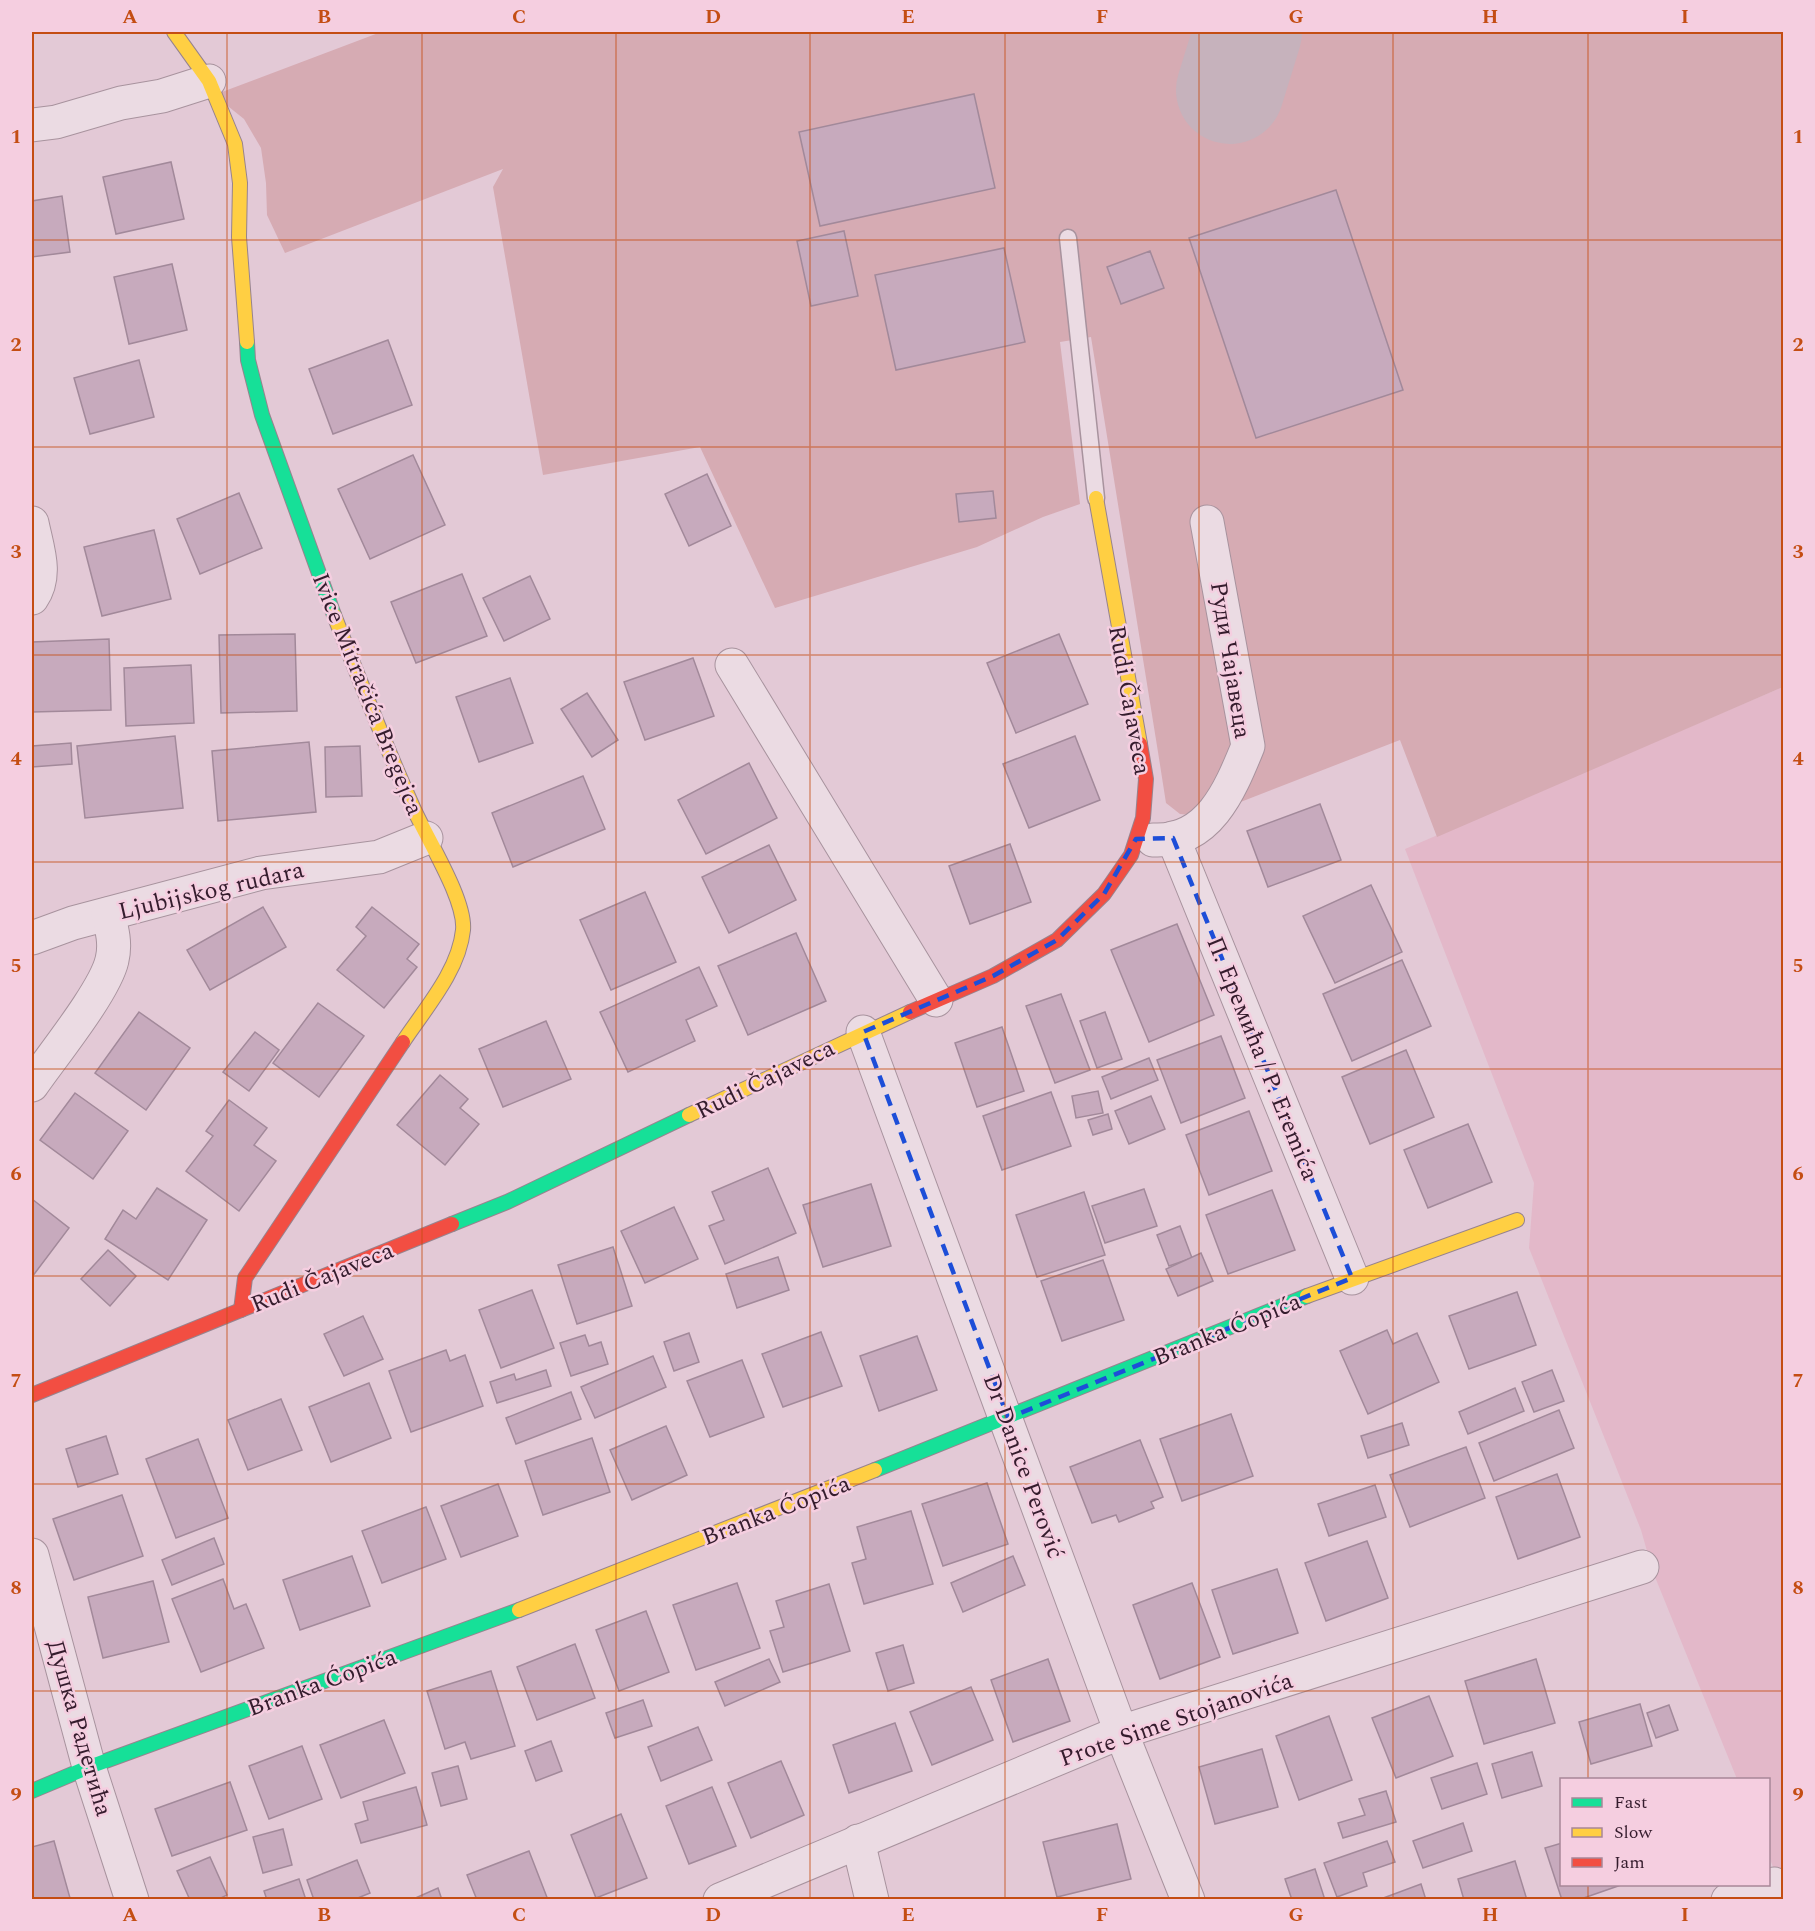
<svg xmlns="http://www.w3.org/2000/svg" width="1815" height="1931" viewBox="0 0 1815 1931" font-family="Spectral,serif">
<rect width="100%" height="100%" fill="#e3c9d6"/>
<polygon fill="#e3b8c9" points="1783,687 1783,1895 1769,1856 1768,1780 1737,1779 1653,1572 1641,1530 1529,1248 1534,1183 1405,849"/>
<polygon fill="#d6abb3" points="381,32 1783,32 1783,687 1437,837 1400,740 1238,803 1190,815 1180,814 1166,803 1158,752 1091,337 1060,342 1080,504 1043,517 977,547 775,608 700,447 543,475 493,187 503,169 285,253 267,215 266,183 261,148 244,119 214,95"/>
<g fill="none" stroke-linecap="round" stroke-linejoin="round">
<polyline stroke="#c6b2bc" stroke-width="108" points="1230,90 1248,32"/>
</g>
<g fill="#c7aabd" stroke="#a2899a" stroke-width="1.5">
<polygon points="974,94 995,188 820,226 799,132"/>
<polygon points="171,162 184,219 116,234 103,177"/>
<polygon points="1336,190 1403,390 1256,438 1189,238"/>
<polygon points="62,196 70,252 32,257 32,201"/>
<polygon points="844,231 858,296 811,306 797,241"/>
<polygon points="1004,248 1025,342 896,370 875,275"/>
<polygon points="1150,251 1164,288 1121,304 1107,267"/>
<polygon points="172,264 187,330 129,344 114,277"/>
<polygon points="388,340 412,405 333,434 309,369"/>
<polygon points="139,360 154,417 90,434 74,378"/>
<polygon points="413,455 445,525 370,559 338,489"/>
<polygon points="707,474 731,526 689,546 665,494"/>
<polygon points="993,491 996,518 959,522 956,494"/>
<polygon points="239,493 262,548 200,574 177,519"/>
<polygon points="154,530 171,599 102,616 84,547"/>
<polygon points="462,574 487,636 416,663 391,602"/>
<polygon points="530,576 550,619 504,641 483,598"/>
<polygon points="295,634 297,711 221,713 219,635"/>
<polygon points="1059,634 1088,704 1016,733 987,663"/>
<polygon points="109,639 111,710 32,712 32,642"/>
<polygon points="693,658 714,716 645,740 624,682"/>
<polygon points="191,665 194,723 126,726 124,668"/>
<polygon points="510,678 533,743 479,762 456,697"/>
<polygon points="587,693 618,740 592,757 561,709"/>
<polygon points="175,736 183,808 85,818 77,746"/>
<polygon points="1075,736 1100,800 1029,828 1003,764"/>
<polygon points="309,742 316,812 218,821 212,751"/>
<polygon points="71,743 72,764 32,767 32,746"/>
<polygon points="360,746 362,796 326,797 325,747"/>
<polygon points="749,763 777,818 706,854 678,800"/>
<polygon points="583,776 605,829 513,867 492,813"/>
<polygon points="1320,804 1341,860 1268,887 1247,831"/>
<polygon points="1010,844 1031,902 970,924 949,866"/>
<polygon points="769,845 796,900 729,933 702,877"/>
<polygon points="1371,885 1402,952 1335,983 1303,916"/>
<polygon points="645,892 676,962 611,990 580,920"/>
<polygon points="263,907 286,947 210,990 187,950"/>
<polygon points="372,907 419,944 407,959 417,967 384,1008 337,970 366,936 356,927"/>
<polygon points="1177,924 1214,1015 1149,1042 1111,950"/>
<polygon points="796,933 826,1001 748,1035 718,966"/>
<polygon points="1402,960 1431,1026 1352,1061 1323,994"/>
<polygon points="699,967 717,1006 686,1020 695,1041 628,1072 600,1012"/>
<polygon points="1061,994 1090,1070 1055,1083 1026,1006"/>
<polygon points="318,1003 364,1036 319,1097 273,1063"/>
<polygon points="139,1012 190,1048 146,1110 95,1073"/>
<polygon points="1105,1012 1122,1059 1097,1068 1080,1021"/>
<polygon points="546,1021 571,1079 503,1107 479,1049"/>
<polygon points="1002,1027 1024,1091 977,1107 955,1043"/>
<polygon points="255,1032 279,1050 249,1091 223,1072"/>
<polygon points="1221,1036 1245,1098 1181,1123 1157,1060"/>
<polygon points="1406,1050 1434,1117 1370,1144 1342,1077"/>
<polygon points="1149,1058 1158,1080 1111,1099 1102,1077"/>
<polygon points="440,1075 468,1099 460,1108 479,1124 445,1165 397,1125"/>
<polygon points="1098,1091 1103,1113 1076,1118 1072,1096"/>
<polygon points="1051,1092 1071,1146 1002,1170 983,1116"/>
<polygon points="75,1093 128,1131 93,1179 40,1140"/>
<polygon points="1151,1096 1165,1129 1129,1144 1115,1111"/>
<polygon points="229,1100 267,1128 254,1145 276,1161 239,1211 186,1171 213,1136 206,1131"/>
<polygon points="1249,1111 1272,1171 1209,1195 1186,1135"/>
<polygon points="1108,1114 1112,1129 1093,1135 1088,1120"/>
<polygon points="1468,1124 1492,1182 1428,1208 1404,1150"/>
<polygon points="768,1168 796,1233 725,1264 709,1226 724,1220 712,1192"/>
<polygon points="871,1184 891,1246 823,1267 803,1205"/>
<polygon points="157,1188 207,1220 168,1280 105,1239 123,1210 136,1219"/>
<polygon points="1144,1189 1157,1226 1105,1243 1092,1206"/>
<polygon points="1272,1190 1295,1250 1228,1274 1206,1215"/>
<polygon points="1084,1192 1105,1255 1037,1277 1016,1215"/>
<polygon points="32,1199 69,1228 32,1277"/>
<polygon points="674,1207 698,1259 645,1283 621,1231"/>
<polygon points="1180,1226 1192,1258 1169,1266 1157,1235"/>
<polygon points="613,1247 632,1306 577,1324 558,1265"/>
<polygon points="108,1250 136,1276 110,1306 81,1279"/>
<polygon points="1201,1253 1213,1281 1178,1296 1166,1269"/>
<polygon points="778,1257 789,1290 737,1308 726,1274"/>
<polygon points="1103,1260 1124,1320 1062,1341 1041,1281"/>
<polygon points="532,1290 554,1348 501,1368 479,1310"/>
<polygon points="1517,1292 1536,1345 1469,1369 1449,1316"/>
<polygon points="363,1316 383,1359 344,1376 324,1334"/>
<polygon points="1387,1330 1393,1344 1417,1333 1439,1382 1368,1414 1340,1351"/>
<polygon points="821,1332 842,1386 783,1407 762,1354"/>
<polygon points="689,1333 699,1362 674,1371 664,1342"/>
<polygon points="585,1335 589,1346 601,1342 608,1364 571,1376 560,1343"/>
<polygon points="917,1336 937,1390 879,1411 860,1356"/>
<polygon points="446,1350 450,1361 465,1355 483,1406 411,1432 389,1371"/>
<polygon points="653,1356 666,1387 595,1418 581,1387"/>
<polygon points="742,1360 764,1417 710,1437 687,1381"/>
<polygon points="546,1370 551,1386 497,1403 490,1382 514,1374 516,1380"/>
<polygon points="1552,1370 1564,1401 1534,1412 1522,1382"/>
<polygon points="369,1383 391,1438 331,1462 309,1407"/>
<polygon points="1515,1388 1524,1411 1468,1434 1459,1412"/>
<polygon points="571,1392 581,1419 516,1444 506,1418"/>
<polygon points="281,1399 302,1450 248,1470 228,1420"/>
<polygon points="1559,1410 1574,1448 1494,1481 1479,1443"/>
<polygon points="1231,1414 1253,1476 1182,1501 1160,1439"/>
<polygon points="1402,1423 1409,1445 1368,1458 1361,1436"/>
<polygon points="666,1426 687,1475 632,1500 610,1450"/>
<polygon points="106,1436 118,1474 78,1487 66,1449"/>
<polygon points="592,1438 610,1492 543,1515 525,1461"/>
<polygon points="198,1439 228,1518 176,1538 146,1459"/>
<polygon points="1140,1440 1163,1497 1151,1502 1154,1508 1119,1522 1116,1515 1092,1523 1070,1467"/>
<polygon points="1466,1447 1485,1498 1410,1527 1390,1475"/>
<polygon points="1557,1474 1580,1537 1518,1559 1496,1497"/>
<polygon points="987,1483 1008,1544 943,1566 922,1504"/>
<polygon points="498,1484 518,1536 461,1557 441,1506"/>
<polygon points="1375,1485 1386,1517 1329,1536 1318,1504"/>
<polygon points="122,1495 143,1556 74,1580 53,1519"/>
<polygon points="426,1507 446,1559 382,1583 362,1531"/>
<polygon points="911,1511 933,1584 864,1604 852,1563 866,1559 857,1527"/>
<polygon points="214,1538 224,1564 172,1585 162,1560"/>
<polygon points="1367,1541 1388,1598 1326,1621 1305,1563"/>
<polygon points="352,1556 370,1606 300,1630 283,1580"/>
<polygon points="1013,1556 1025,1585 963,1612 951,1583"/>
<polygon points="1277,1569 1298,1633 1233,1654 1212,1590"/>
<polygon points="223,1579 234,1609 246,1604 264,1648 201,1672 172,1599"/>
<polygon points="153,1581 169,1642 103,1658 88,1597"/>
<polygon points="737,1583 760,1648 696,1670 673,1605"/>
<polygon points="1192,1583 1220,1657 1160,1679 1133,1605"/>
<polygon points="829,1584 850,1651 783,1672 770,1631 784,1627 776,1601"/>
<polygon points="646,1611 669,1672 619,1691 596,1630"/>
<polygon points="575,1644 595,1698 537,1720 517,1667"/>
<polygon points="903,1645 914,1683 888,1691 876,1653"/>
<polygon points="769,1659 780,1682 725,1706 715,1682"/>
<polygon points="1048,1659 1070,1721 1013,1742 991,1680"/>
<polygon points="1536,1659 1555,1723 1484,1744 1465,1681"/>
<polygon points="491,1671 515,1746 471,1759 465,1742 445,1749 427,1691"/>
<polygon points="971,1687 993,1740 932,1765 910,1712"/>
<polygon points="1429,1696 1453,1756 1396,1778 1372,1718"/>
<polygon points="643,1700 652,1726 615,1738 606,1713"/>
<polygon points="1640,1704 1652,1746 1591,1764 1579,1722"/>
<polygon points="1669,1705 1678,1730 1656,1738 1647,1713"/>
<polygon points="1329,1716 1352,1780 1299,1800 1276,1736"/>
<polygon points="384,1720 405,1773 341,1798 320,1745"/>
<polygon points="895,1723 912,1771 849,1793 833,1745"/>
<polygon points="698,1727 712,1760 661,1781 648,1747"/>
<polygon points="551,1741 562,1771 536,1781 525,1751"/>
<polygon points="302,1746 322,1799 269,1819 249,1766"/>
<polygon points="1262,1749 1278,1807 1215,1824 1199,1767"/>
<polygon points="1532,1752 1542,1786 1502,1798 1492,1764"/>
<polygon points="781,1761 804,1815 751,1838 728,1783"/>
<polygon points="1477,1763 1487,1794 1442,1809 1431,1778"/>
<polygon points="458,1766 467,1799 441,1806 432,1773"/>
<polygon points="230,1782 247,1830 172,1856 155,1809"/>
<polygon points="416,1787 427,1825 361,1843 355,1824 368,1820 363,1802"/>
<polygon points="712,1787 736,1846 689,1864 666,1806"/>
<polygon points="1386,1791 1396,1822 1343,1838 1338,1823 1365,1815 1359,1799"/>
<polygon points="621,1814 647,1878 596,1898 571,1835"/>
<polygon points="1463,1823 1472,1851 1423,1868 1413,1841"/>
<polygon points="1117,1824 1131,1879 1057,1897 1043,1842"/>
<polygon points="283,1829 292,1865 263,1873 253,1837"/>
<polygon points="54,1841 70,1898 32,1900 32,1847"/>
<polygon points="1387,1841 1395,1862 1363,1873 1367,1886 1337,1897 1324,1863"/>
<polygon points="1562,1843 1562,1884 1621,1885 1578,1900 1562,1900 1545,1848"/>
<polygon points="529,1851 548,1900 477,1900 467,1875"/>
<polygon points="210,1857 227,1895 217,1900 190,1900 177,1871"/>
<polygon points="357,1860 370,1893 353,1900 314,1900 307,1880"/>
<polygon points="1515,1861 1527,1900 1464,1900 1458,1879"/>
<polygon points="1315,1869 1325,1900 1292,1900 1285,1879"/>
<polygon points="299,1879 306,1900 267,1900 264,1891"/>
<polygon points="1421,1884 1426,1900 1378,1900"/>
<polygon points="438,1888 442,1900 411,1900"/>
</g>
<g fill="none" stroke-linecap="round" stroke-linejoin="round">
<defs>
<polyline id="lane" points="1068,238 1096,498"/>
<g id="street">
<polyline points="32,125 56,122 121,103 162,96 209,81"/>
<path d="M32,523C37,548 48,575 32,598"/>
<polyline points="732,665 936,1000"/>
<polyline points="1173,838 1352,1278"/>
<path d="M1153,840C1209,843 1230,790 1248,746L1207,522"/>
<polyline points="32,938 73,923 261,873 379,857 426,838"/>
<polyline points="863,1032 1121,1732 1188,1900"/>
<path d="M32,1085C52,1056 105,991 112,960C116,944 112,929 108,914"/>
<polyline points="32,1555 89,1767 132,1900"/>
<polyline points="858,1841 872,1900"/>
<polyline points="720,1900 1121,1732 1642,1567"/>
<polyline points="1728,1900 1774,1884"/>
</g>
<g id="fast">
<polyline points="247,342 248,360 262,415 334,615"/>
<polyline points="452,1224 507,1202 689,1115"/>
<polyline points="875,1470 1307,1296"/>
<polyline points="32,1791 89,1767 519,1610"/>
</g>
<g id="slow">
<polyline points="174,32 209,81 235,144 240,183 239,237 247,342"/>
<polyline points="1096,498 1140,744"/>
<path d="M334,615C359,679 384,742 412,805C425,836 466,899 463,930C459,971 424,1010 403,1042"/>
<polyline points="689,1115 910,1012"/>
<polyline points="1307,1296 1517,1220"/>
<polyline points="519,1610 875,1470"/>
</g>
<g id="jam">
<polyline points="910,1012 993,976 1057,940 1104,894 1131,855 1143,818 1146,779 1140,744"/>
<polyline points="241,1310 245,1278 403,1042"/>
<polyline points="32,1395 452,1224"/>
</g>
</defs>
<use href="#lane" stroke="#a8939e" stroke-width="19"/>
<use href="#street" stroke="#a8939e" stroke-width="35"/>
<use href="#fast" stroke="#97838e" stroke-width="16"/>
<use href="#slow" stroke="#97838e" stroke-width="16"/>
<use href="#jam" stroke="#97838e" stroke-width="16"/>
<use href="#lane" stroke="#ebdbe3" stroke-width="16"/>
<use href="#street" stroke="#ebdbe3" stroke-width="33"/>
<use href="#fast" stroke="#16e098" stroke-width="14"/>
<use href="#slow" stroke="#ffcf43" stroke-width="14"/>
<use href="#jam" stroke="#f24e42" stroke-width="14"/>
</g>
<path fill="none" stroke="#1d4ed8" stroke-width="4.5" stroke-dasharray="12 8" stroke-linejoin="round" d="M1173,838L1352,1278L1008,1418L863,1032L993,976L1057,940L1104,894L1136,839Z"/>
<path fill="none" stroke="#c44d13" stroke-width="1.5" stroke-opacity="0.55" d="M227,32V1900M422,32V1900M616,32V1900M810,32V1900M1005,32V1900M1199,32V1900M1393,32V1900M1588,32V1780M32,240H1784M32,447H1784M32,655H1784M32,862H1784M32,1069H1784M32,1276H1784M32,1484H1784M32,1691H1784M1588,1884V1900"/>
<g text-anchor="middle" stroke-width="5" stroke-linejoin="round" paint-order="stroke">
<g font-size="24" fill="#351c2d" stroke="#f5cee0">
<text transform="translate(1231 660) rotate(81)" y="8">Руди Чајавеца</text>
<text transform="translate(368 694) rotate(68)" y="8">Ivice Mitračića Bregejca</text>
<text transform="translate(1130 700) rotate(80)" y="8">Rudi Čajaveca</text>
<text transform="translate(211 890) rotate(-13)" y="8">Ljubijskog rudara</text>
<text transform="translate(1263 1058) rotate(68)" y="8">П. Еремића / P. Eremića</text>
<text transform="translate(765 1079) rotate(-26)" y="8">Rudi Čajaveca</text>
<text transform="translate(322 1277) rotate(-22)" y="8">Rudi Čajaveca</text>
<text transform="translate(1227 1329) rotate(-22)" y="8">Branka Ćopića</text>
<text transform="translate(1024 1466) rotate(70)" y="8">Dr Danice Perović</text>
<text transform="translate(776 1510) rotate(-21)" y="8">Branka Ćopića</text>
<text transform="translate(322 1682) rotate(-20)" y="8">Branka Ćopića</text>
<text transform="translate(1176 1719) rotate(-19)" y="8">Prote Sime Stojanovića</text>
<text transform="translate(80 1728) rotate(74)" y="8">Душка Радетића</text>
</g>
</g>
<rect width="1815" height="1931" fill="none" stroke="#f5cee0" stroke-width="66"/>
<rect x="1560" y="1778" width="210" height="108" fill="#f5cee0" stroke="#a88798" stroke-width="1.5"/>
<rect x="1572" y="1798" width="30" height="9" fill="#16e098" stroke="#a88798" stroke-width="1.5"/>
<text x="1614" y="1808" font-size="18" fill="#351c2d">Fast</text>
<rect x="1572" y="1828" width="30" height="9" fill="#ffcf43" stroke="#a88798" stroke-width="1.5"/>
<text x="1614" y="1838" font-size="18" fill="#351c2d">Slow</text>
<rect x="1572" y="1858" width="30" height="9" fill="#f24e42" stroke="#a88798" stroke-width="1.5"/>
<text x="1614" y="1868" font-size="18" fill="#351c2d">Jam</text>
<rect x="33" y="33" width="1749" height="1865" fill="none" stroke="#c44d13" stroke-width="2"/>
<g font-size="20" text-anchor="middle" font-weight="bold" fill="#c44d13">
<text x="130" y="23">A</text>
<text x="324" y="23">B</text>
<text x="519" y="23">C</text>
<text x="713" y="23">D</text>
<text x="908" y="23">E</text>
<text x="1102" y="23">F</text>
<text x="1296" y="23">G</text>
<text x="1490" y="23">H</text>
<text x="1685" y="23">I</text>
<text x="16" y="143">1</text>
<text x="1798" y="143">1</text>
<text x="16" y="351">2</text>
<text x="1798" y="351">2</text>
<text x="16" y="558">3</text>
<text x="1798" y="558">3</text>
<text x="16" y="765">4</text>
<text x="1798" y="765">4</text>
<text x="16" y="972">5</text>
<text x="1798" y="972">5</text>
<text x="16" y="1180">6</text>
<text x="1798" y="1180">6</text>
<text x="16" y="1387">7</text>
<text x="1798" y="1387">7</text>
<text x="16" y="1594">8</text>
<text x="1798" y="1594">8</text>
<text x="16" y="1801">9</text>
<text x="1798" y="1801">9</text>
<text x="130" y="1921">A</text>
<text x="324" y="1921">B</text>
<text x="519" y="1921">C</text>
<text x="713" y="1921">D</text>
<text x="908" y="1921">E</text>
<text x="1102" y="1921">F</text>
<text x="1296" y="1921">G</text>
<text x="1490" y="1921">H</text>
<text x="1685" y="1921">I</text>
</g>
</svg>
